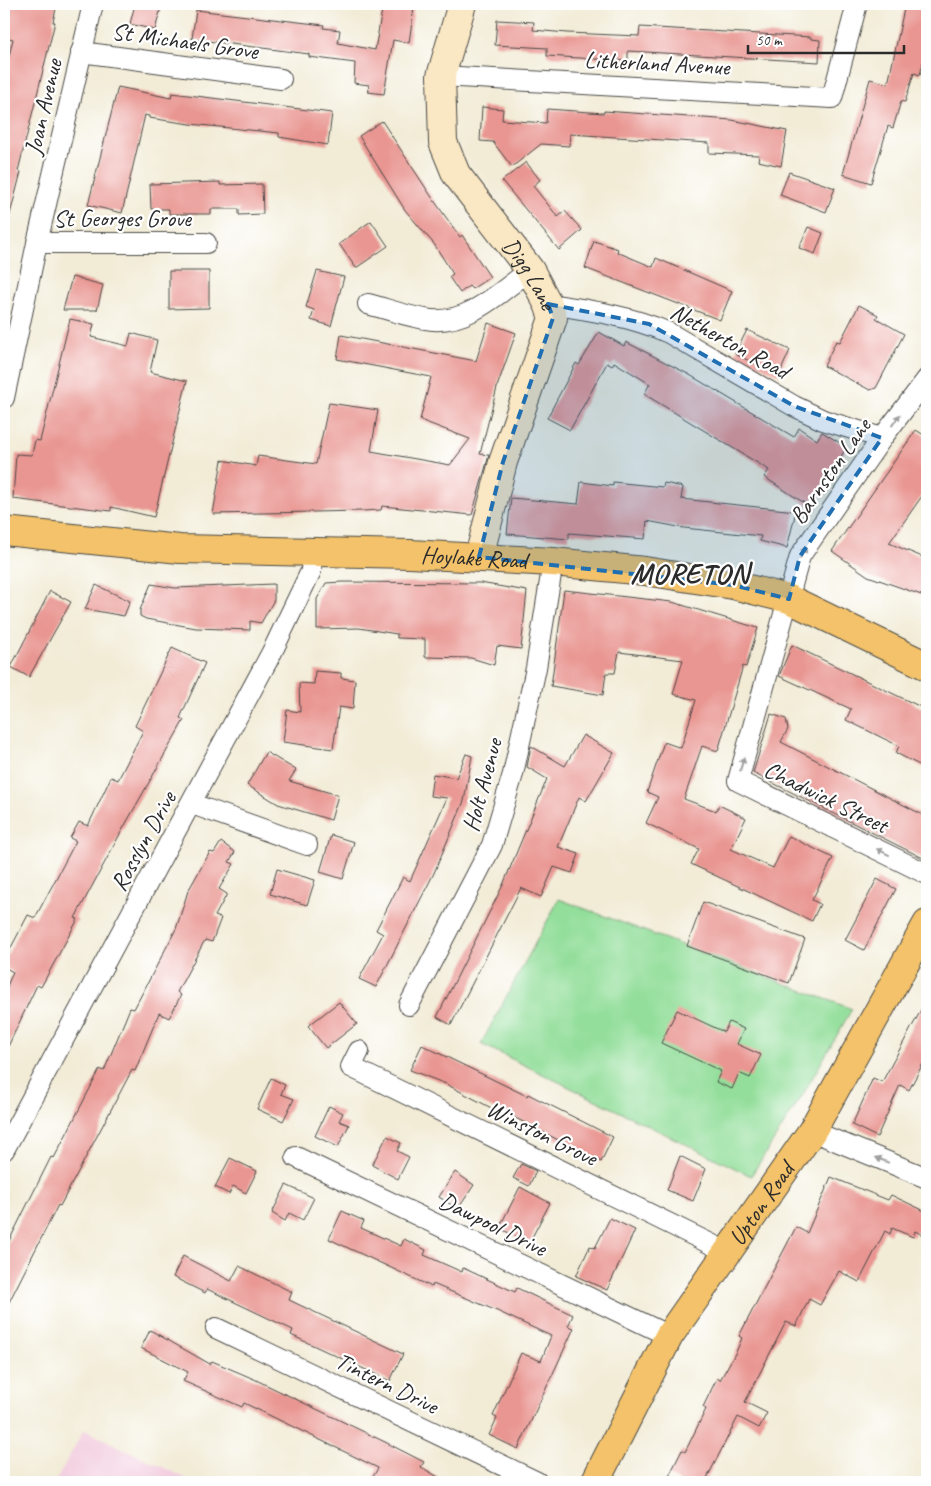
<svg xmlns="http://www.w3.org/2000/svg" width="931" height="1486" viewBox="0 0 931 1486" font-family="Caveat,sans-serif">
<rect width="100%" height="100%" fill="#fff"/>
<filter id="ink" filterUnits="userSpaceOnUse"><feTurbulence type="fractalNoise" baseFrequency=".02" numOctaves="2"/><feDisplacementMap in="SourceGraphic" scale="10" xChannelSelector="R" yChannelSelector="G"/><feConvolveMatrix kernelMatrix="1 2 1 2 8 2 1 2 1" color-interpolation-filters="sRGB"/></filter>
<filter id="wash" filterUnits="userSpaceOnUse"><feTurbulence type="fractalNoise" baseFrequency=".0096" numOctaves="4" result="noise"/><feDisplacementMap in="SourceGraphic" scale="20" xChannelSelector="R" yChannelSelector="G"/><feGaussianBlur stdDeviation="1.12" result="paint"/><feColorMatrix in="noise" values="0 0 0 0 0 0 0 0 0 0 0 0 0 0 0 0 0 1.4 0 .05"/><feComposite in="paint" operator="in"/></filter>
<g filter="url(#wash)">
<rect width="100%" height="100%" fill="#f2ecd7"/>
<polygon fill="#f3cfe0" points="84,1430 194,1482 55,1482"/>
<polygon fill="#92de9a" stroke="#5e8462" points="559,899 852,1009 802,1096 751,1176 481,1044"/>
<g id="blocks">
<g fill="#e99692">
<polygon points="4,4 57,4 53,22 55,22 18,171 21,172 9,218 4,217 4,77 13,39 4,37"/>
<polygon points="135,4 162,4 155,30 130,24"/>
<polygon points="383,4 414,7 409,43 393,40 384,94 368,92 369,85 354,83 355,63 309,57 309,54 192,39 196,10 324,25 323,28 340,30 338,43 375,50"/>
<polygon points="905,4 927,4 927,46 920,75 914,73 905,102 901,101 893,128 888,126 871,183 843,174 870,79 888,84"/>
<polygon points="497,20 534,22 533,30 567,33 639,36 640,27 811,37 811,39 820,40 819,62 628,51 628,61 547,56 547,48 495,45"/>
<polygon points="118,87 171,98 172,93 332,113 328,145 279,137 279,133 190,124 149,118 149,116 145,115 122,213 88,205"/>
<polygon points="482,107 503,109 502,120 546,123 547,109 604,113 604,111 732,120 787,131 781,166 758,161 759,155 709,153 709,143 570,134 569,146 541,144 512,167 493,142 480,141"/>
<polygon points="382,121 433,199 460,237 462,235 490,277 472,289 469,286 460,293 449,277 453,274 434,244 405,210 359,136"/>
<polygon points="526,162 540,180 533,186 558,217 565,211 582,230 559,250 502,181"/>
<polygon points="789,172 835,188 826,212 780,195"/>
<polygon points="220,182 220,185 262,184 263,214 239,215 239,209 211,209 211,214 169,214 169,209 151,209 150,184"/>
<polygon points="371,221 388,246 356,268 339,244"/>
<polygon points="808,227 823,233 815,254 799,248"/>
<polygon points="594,241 618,249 617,252 653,267 656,258 732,291 720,320 585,268"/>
<polygon points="169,271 209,271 209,308 169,309"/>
<polygon points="317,271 344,277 331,326 311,320 314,310 306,307"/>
<polygon points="72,277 103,285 97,310 63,310"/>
<polygon points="859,305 878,315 876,318 904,334 876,388 870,390 824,366 836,341 840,342"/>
<polygon points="70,319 94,324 91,337 128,346 131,333 157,340 150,372 187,381 154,517 111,507 111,511 13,499 16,454 32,455 35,440 40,441"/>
<polygon points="488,323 516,333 498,384 480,454 489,455 472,515 382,506 381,510 362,511 213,514 222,460 256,466 258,456 316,464 329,403 378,410 371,451 450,465 470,439 420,420 431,377 337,359 341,335 476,361"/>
<polygon points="747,330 790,350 779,375 735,354"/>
<polygon points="599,332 624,346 626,342 688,374 794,437 799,428 817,440 822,432 847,447 809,506 764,477 769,470 644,394 650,384 614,362 612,366 607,363 570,430 547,418 576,363 579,365"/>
<polygon points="916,430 927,437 927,489 889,543 927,559 927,597 868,576 832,551"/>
<polygon points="581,482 613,486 613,482 663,487 664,483 683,487 681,499 796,511 787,548 760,541 761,536 684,528 647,521 645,539 569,533 569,539 507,534 511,498 578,504"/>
<polygon points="342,582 480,583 527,591 521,649 497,646 494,665 471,658 425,657 425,639 397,638 397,634 359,628 317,629 317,599 326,583"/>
<polygon points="151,584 175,588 274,584 274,600 261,623 250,621 250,630 196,628 146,619 140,616 140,610"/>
<polygon points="96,585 130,601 124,616 85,609"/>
<polygon points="564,590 672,602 758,628 746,667 743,666 718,751 702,746 684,799 716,811 719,805 746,818 731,849 773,868 789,836 833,858 812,900 820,904 812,921 691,864 699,849 646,823 658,797 647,792 664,742 681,748 696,700 673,694 683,660 619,652 615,673 606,673 603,695 551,686"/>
<polygon points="50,591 71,602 29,677 11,667"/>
<polygon points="792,645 927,710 927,769 896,753 899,746 846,720 851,709 779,676"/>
<polygon points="172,648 205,663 180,718 184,720 120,834 75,918 78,919 41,987 37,985 4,1055 4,993 13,972 4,967 4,961 28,915 35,918 76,841 70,838 79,822 88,826 111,777 118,780 143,731 135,726"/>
<polygon points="315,671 341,673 341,678 355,680 353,709 339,707 333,749 283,742 287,710 300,712 299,683 314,684"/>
<polygon points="771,714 786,719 788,729 781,742 927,817 927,860 753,773"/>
<polygon points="583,735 614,753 586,801 579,797 558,847 579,854 572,873 554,867 541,897 521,888 451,1025 437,1017 503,885 547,779 527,767 531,746 565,766"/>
<polygon points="266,752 296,770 289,781 338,795 331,820 278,804 247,785"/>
<polygon points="466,754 472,756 464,801 434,873 376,987 359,979 383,934 376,930 403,877 410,881 447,798 430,796 433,774 456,778"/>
<polygon points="331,835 354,842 343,879 320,872"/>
<polygon points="221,842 235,852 229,862 234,864 219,889 227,894 215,916 221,918 212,942 205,940 177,992 181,995 169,1018 159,1013 135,1071 132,1070 60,1206 58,1205 4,1312 4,1251 51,1157 54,1158 100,1069 104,1071 130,1008 134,1009 176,929 188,891 210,852 214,853"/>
<polygon points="277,869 315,880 307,905 270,894"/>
<polygon points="877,879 896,889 864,950 845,940"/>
<polygon points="703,902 805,939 789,983 687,946"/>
<polygon points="927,999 927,1056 909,1090 900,1085 877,1137 852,1125 873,1078 882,1082"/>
<polygon points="339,1002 357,1024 326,1048 308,1026"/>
<polygon points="677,1010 724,1032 729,1022 744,1029 737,1044 761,1055 750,1078 739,1073 732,1089 716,1082 721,1071 661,1043"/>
<polygon points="422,1045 527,1096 528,1094 613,1137 601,1162 498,1109 497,1111 446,1084 410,1070"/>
<polygon points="271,1078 285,1085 281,1094 294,1099 283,1121 257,1109"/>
<polygon points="329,1106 343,1113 339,1121 349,1125 338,1147 315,1136"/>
<polygon points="387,1136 401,1143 397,1151 409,1157 398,1179 372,1165"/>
<polygon points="680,1156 706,1169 693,1201 667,1190"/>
<polygon points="230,1158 257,1171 246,1193 233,1186 229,1194 215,1187"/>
<polygon points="521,1164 536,1171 529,1186 513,1178"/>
<polygon points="455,1172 474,1185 458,1209 439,1197"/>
<polygon points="831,1177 888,1200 891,1195 927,1212 927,1237 915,1231 913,1237 892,1228 890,1234 885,1231 859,1282 839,1271 820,1305 809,1299 796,1326 786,1322 745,1402 767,1413 759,1428 738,1417 705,1482 679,1482 669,1476 682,1450 685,1452 706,1409 703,1407 717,1378 720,1380 736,1352 742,1338 739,1336 796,1227 807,1233"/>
<polygon points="286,1185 314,1198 303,1220 289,1213 285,1221 272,1213"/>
<polygon points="520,1187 550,1203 529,1243 499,1228"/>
<polygon points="342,1211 364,1221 361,1228 401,1246 404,1239 426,1250 424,1255 462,1272 463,1268 515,1292 517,1288 573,1315 568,1326 574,1328 518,1449 489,1435 497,1418 493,1416 521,1353 541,1361 551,1336 497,1311 433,1284 432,1287 329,1239"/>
<polygon points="610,1218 635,1230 607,1290 576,1276 590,1246 595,1248"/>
<polygon points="183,1256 231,1281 239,1266 292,1292 289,1300 403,1354 390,1381 291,1335 293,1330 247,1308 207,1289 205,1293 173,1277"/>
<polygon points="150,1330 210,1364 212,1361 254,1379 385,1442 424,1462 421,1467 447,1482 370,1482 378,1468 244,1403 242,1407 183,1381 188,1372 141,1348"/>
</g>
</g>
</g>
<g filter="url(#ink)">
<use href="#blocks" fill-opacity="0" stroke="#494845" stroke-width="1"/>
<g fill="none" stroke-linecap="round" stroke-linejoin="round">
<defs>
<g id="street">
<polyline points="81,52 281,79"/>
<polyline points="441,76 832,98 857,4"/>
<polyline points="37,243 206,243"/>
<path d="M368,304C387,309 406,316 425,319C466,327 500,292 530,270"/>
<path d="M548,304C589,310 631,316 669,333L794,406L823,420L882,438"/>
<polyline points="927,379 882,438 800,556 738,781 927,874"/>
<polyline points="4,398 37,243 93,4"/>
<polyline points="192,804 307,845"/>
<polyline points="409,1005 492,845 513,774 536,668 553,562"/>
<polyline points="359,1051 351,1067 727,1252"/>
<polyline points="812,1131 927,1178"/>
<polyline points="4,1150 272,652 311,571 312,551"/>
<polyline points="296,1157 669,1336"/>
<polyline points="216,1328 537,1482"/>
</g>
<g id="secondary">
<path id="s1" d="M462,4L441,76L443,142L456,174L530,270L548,304L553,318L503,462L479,557"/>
</g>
<g id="primary">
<path id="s2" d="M4,531L180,549L410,554L553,562L645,571L733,585L789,599L927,666"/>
<path id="s3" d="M595,1482L669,1336L812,1131L927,924"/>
</g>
</defs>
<use href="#street" stroke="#494845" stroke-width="22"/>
<use href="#secondary" stroke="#494845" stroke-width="30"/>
<use href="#primary" stroke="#494845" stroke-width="30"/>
<use href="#street" stroke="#fff" stroke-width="20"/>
<use href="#secondary" stroke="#fae7c3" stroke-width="28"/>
<use href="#primary" stroke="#f3c26a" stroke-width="28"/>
</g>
<defs><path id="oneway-solid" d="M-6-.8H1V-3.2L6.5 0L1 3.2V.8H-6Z" transform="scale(1.25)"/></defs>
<g fill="#a0a0a0">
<use href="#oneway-solid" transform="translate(896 420) rotate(-54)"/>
<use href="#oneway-solid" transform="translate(803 553) rotate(-61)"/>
<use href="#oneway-solid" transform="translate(742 764) rotate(-74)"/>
<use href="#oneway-solid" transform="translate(883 852) rotate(-154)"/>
<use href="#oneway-solid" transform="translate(882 1160) rotate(-157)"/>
</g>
</g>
<path fill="#1f6fb2" fill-opacity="0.2" stroke="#1f6fb2" stroke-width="4" stroke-dasharray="10 6" stroke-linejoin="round" d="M548,304L649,324L794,406L882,438L800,556L789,599L733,585L479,557L503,462L553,318Z"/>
<g text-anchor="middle" stroke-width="4.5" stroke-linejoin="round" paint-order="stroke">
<g font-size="24" fill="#2b2b2b" stroke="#fff">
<text transform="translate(185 41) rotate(8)" y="8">St Michaels Grove</text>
<text transform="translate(657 63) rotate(3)" y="8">Litherland Avenue</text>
<text transform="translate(43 107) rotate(-77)" y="8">Joan Avenue</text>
<text x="122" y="226">St Georges Grove</text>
<text dy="8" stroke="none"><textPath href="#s1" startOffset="300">Digg Lane</textPath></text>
<text transform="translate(730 341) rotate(29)" y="8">Netherton Road</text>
<text transform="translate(830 471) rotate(-55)" y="8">Barnston Lane</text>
<text dy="8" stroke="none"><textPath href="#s2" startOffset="471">Hoylake Road</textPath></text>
<text transform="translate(482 785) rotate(-75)" y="8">Holt Avenue</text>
<text transform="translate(826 797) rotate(26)" y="8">Chadwick Street</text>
<text transform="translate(143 841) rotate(-61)" y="8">Rosslyn Drive</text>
<text transform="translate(542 1133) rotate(26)" y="8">Winston Grove</text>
<text dy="8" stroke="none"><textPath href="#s3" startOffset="325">Upton Road</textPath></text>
<text transform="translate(493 1224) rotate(26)" y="8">Dawpool Drive</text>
<text transform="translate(387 1383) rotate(26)" y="8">Tintern Drive</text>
</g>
<g font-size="29" font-weight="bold" letter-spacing="1" fill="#2b2b2b" stroke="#fff">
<text x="690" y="583">MORETON</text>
</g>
</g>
<rect width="931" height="1486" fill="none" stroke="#fff" stroke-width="20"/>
<path d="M748 45v8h156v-8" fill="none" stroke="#2b2b2b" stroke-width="2.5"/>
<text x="756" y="45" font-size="15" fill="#2b2b2b" stroke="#ffffff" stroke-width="4" paint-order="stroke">50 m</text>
</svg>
